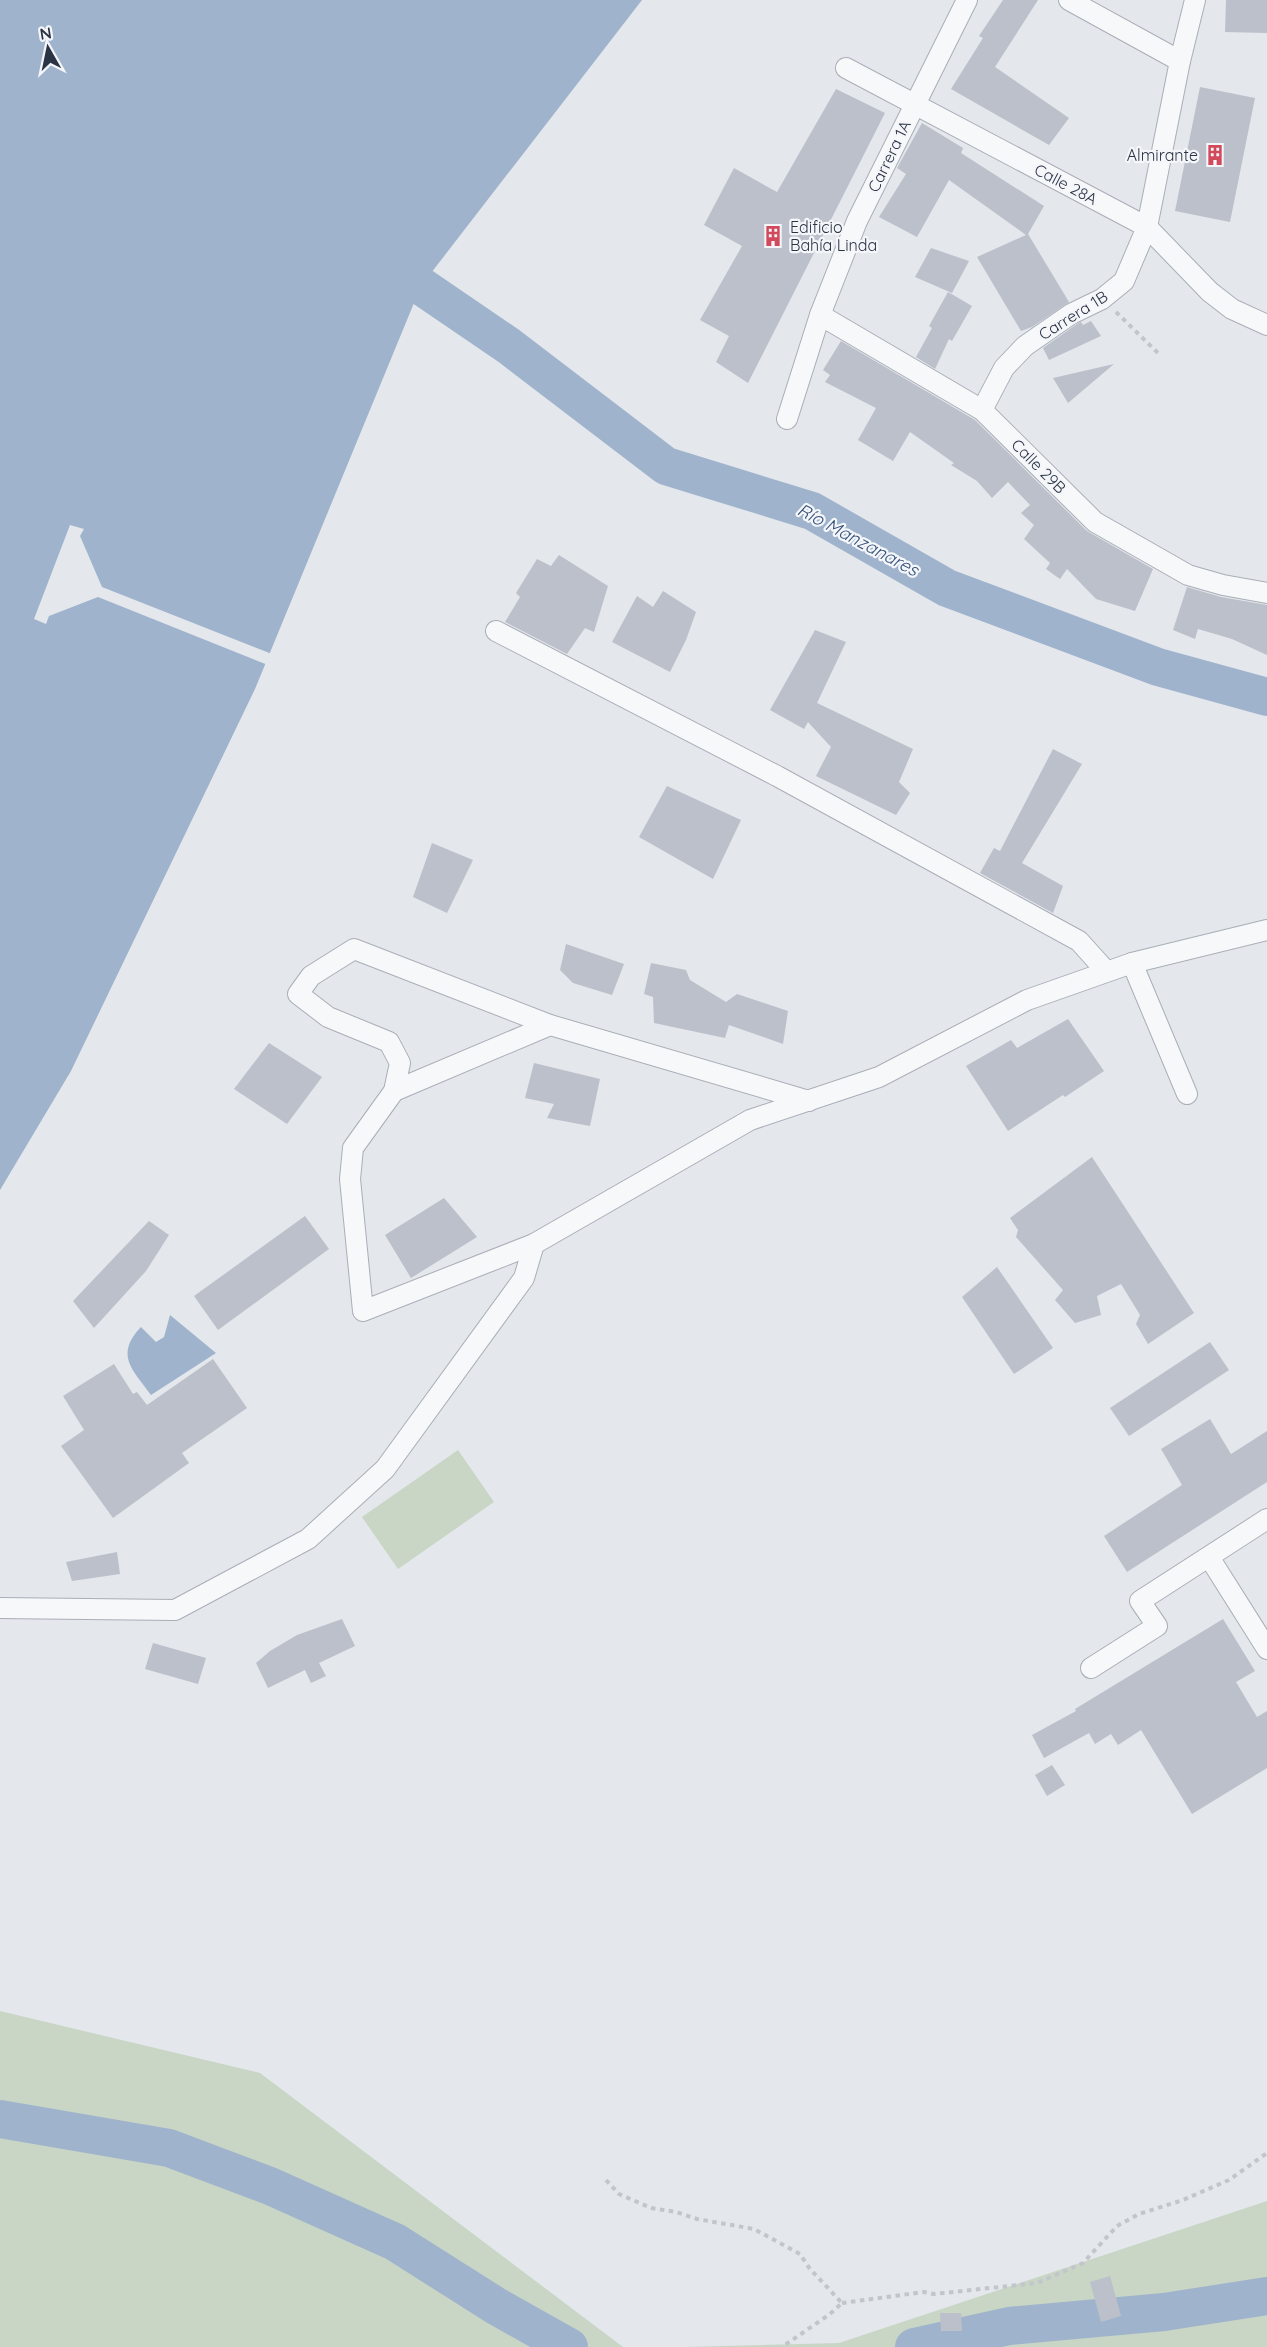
<svg xmlns="http://www.w3.org/2000/svg" width="1267" height="2347" viewBox="0 0 1267 2347" font-family="Quicksand,sans-serif">
<rect width="100%" height="100%" fill="#e4e7ec"/>
<g fill="#c9d6c5">
<polygon points="458,1450 494,1502 398,1569 362,1517"/>
<polygon points="0,2011 260,2073 623,2347 0,2347"/>
<polygon points="1267,2201 1267,2347 685,2347 839,2343"/>
</g>
<g fill="#9fb4cc">
<polygon points="0,0 642,0 421,286 255,689 71,1071 0,1190"/>
<path d="M170,1315L216,1353L151,1395C133,1370 114,1355 141,1327L156,1342L164,1337Z"/>
</g>
<polygon fill="#e4e7ec" points="70,525 84,529 80,536 102,587 272,654 268,665 98,597 49,616 46,624 34,619"/>
<g fill="none" stroke-linecap="round" stroke-linejoin="round">
<g stroke="#9fb4cc" stroke-width="38">
<polyline points="421,286 509,346 666,466 812,511 947,588 1158,667 1267,697"/>
<polyline points="0,2119 169,2148 270,2186 395,2242 496,2306 569,2347"/>
<polyline points="914,2347 1009,2326 1164,2312 1267,2296"/>
</g>
</g>
<g fill="#bbc0ca">
<polygon points="1003,0 1038,0 995,67 1069,118 1049,145 951,89 983,38 979,36"/>
<polygon points="1226,0 1267,0 1267,33 1225,32"/>
<polygon points="1200,87 1255,98 1230,222 1175,211"/>
<polygon points="836,89 885,113 748,383 716,362 729,336 700,320 742,246 704,225 734,168 777,192"/>
<polygon points="922,123 963,148 961,153 1044,206 1028,234 1069,302 1032,327 1021,331 977,257 1026,235 949,180 917,237 879,217 906,174 897,168"/>
<polygon points="931,248 969,261 952,293 915,277"/>
<polygon points="948,292 972,306 952,341 949,339 935,369 916,357 932,328 929,326"/>
<polygon points="1091,321 1101,336 1049,360 1043,348 1077,324 1081,322 1083,325"/>
<polygon points="841,341 975,420 1087,531 1153,569 1135,611 1096,599 1067,569 1060,579 1046,569 1050,563 1024,539 1034,525 1021,513 1030,505 1008,482 992,498 977,481 951,465 954,463 910,432 893,461 858,440 876,408 825,382 830,375 823,370"/>
<polygon points="1114,364 1068,403 1053,378"/>
<polygon points="559,555 608,586 594,632 585,628 567,654 505,622 520,597 516,593 537,559 551,566"/>
<polygon points="1187,587 1221,597 1267,605 1267,655 1232,639 1198,629 1195,639 1173,630"/>
<polygon points="663,591 696,612 686,640 670,672 612,642 637,596 653,607"/>
<polygon points="815,630 846,642 817,703 913,749 899,782 910,793 896,815 816,776 831,747 808,722 804,729 770,710"/>
<polygon points="1053,749 1082,764 1022,863 1063,886 1053,913 980,873 994,848 1000,851"/>
<polygon points="667,786 741,820 713,879 639,837"/>
<polygon points="432,843 473,860 447,913 413,897"/>
<polygon points="566,944 624,964 612,995 573,983 560,970"/>
<polygon points="651,963 686,970 690,980 726,1002 737,994 788,1011 783,1044 729,1025 725,1038 654,1023 653,997 644,994"/>
<polygon points="1068,1019 1104,1071 1065,1097 1063,1095 1008,1131 966,1066 1011,1040 1017,1048"/>
<polygon points="269,1043 322,1077 287,1124 234,1089"/>
<polygon points="534,1063 600,1079 590,1126 547,1118 554,1104 525,1098"/>
<polygon points="1092,1157 1194,1313 1148,1344 1136,1324 1140,1315 1121,1284 1097,1296 1101,1315 1075,1323 1055,1300 1063,1290 1016,1237 1018,1230 1010,1218"/>
<polygon points="444,1198 477,1237 411,1278 385,1235"/>
<polygon points="305,1216 329,1249 218,1330 194,1296"/>
<polygon points="149,1221 169,1235 146,1271 94,1328 73,1301"/>
<polygon points="997,1267 1053,1348 1014,1374 962,1297"/>
<polygon points="1210,1342 1229,1370 1129,1436 1110,1408"/>
<polygon points="213,1359 247,1408 182,1453 189,1463 113,1518 61,1446 84,1430 63,1396 114,1364 133,1394 137,1392 147,1405"/>
<polygon points="1210,1419 1231,1454 1267,1431 1267,1482 1127,1572 1104,1536 1182,1485 1161,1449"/>
<polygon points="117,1552 120,1574 72,1581 66,1562"/>
<polygon points="342,1619 355,1646 319,1663 326,1676 311,1683 305,1670 268,1688 256,1663 270,1651 297,1635"/>
<polygon points="1223,1619 1255,1671 1236,1682 1257,1717 1267,1711 1267,1768 1192,1814 1141,1730 1118,1745 1111,1734 1095,1744 1089,1733 1044,1758 1032,1735 1076,1711 1075,1709"/>
<polygon points="153,1643 206,1658 198,1684 145,1669"/>
<polygon points="1052,1765 1065,1785 1047,1796 1035,1775"/>
<polygon points="1110,2276 1121,2316 1101,2322 1090,2282"/>
<polygon points="940,2313 961,2313 962,2331 941,2331"/>
</g>
<g fill="none" stroke-linecap="round" stroke-linejoin="round">
<defs>
<g id="minor">
<polyline points="1069,0 1180,61"/>
<polyline points="846,68 1147,227 1210,292 1232,309 1267,325"/>
<polyline points="820,315 982,410 1095,522 1188,575 1223,585 1267,593"/>
<polyline points="982,410 1004,368 1025,346 1071,314 1102,299 1124,281 1147,227 1180,61 1195,0"/>
<polyline points="787,419 820,315 857,221 967,0"/>
<polyline points="496,631 777,776 1079,941 1106,971"/>
<polyline points="1132,963 1187,1094"/>
<polyline points="394,1091 550,1025"/>
<polyline points="809,1101 550,1025 354,949 311,976 298,994 328,1017 389,1042 400,1063 394,1091 353,1148 350,1179 363,1311 534,1244 750,1120 879,1077 1027,1000 1132,963 1267,930"/>
<polyline points="1209,1557 1267,1649"/>
<polyline points="0,1608 175,1610 308,1539 385,1469 524,1278 534,1244"/>
<polyline points="1091,1668 1157,1626 1140,1601 1267,1519"/>
</g>
</defs>
<use href="#minor" stroke="#a9aeb7" stroke-width="22"/>
<g stroke="#c2c5cb" stroke-width="4" stroke-dasharray="4.5 4.5" stroke-linecap="butt">
<polyline points="1116,312 1160,355"/>
<polyline points="606,2180 619,2194 651,2208 676,2212 697,2219 754,2229 800,2254 810,2269 842,2303 830,2314 782,2347"/>
<polyline points="842,2303 924,2292 934,2294 1037,2283 1083,2263 1117,2226 1139,2214 1183,2200 1229,2180 1267,2153"/>
</g>
<use href="#minor" stroke="#f7f8fa" stroke-width="20"/>
</g>
<defs>
<symbol id="building-bare" viewBox="-9 -9 18 18"><path d="M-4-6H4V6H1V3H-1V6H-4ZM-2.5-4.3h1.7v1.8h-1.7ZM.8-4.3h1.7v1.8H.8ZM-2.5-1h1.7V.8h-1.7ZM.8-1h1.7V.8H.8Z" fill="#d1495b" stroke="#f4f6f9" stroke-width="2.5" paint-order="stroke"/></symbol>
</defs>
<g fill-rule="evenodd">
<use href="#building-bare" x="1200" y="140" width="30" height="30"/>
<use href="#building-bare" x="758" y="221" width="30" height="30"/>
</g>
<g text-anchor="middle" stroke-width="4.5" stroke-linejoin="round" paint-order="stroke">
<g font-size="16" fill="#2b3445" stroke="#f4f6f9" text-anchor="end">
<text x="1198" y="161">Almirante</text>
<text x="790" y="233" text-anchor="start">Edificio<tspan x="790" dy="18">Bahía Linda</tspan></text>
</g>
<g font-size="16" fill="#2b3445" stroke="#f4f6f9">
<text transform="translate(889 156) rotate(-64)" y="6">Carrera 1A</text>
<text transform="translate(1066 184) rotate(28)" y="6">Calle 28A</text>
<text transform="translate(1073 315) rotate(-32)" y="6">Carrera 1B</text>
<text transform="translate(1039 466) rotate(45)" y="6">Calle 29B</text>
</g>
<g font-size="18" font-style="italic" fill="#34527a" stroke="#f4f6f9">
<text transform="translate(858 540) rotate(28)" y="6">Río Manzanares</text>
</g>
</g>
<g transform="translate(48 48) rotate(351)" stroke="#f4f6f9" stroke-width="4.5" paint-order="stroke">
<path d="M0-4.5L10 22L0 15L-10 22Z" fill="#2b3445"/>
<text y="-9" font-size="16" font-weight="bold" text-anchor="middle" fill="#2b3445">N</text>
</g>
</svg>
